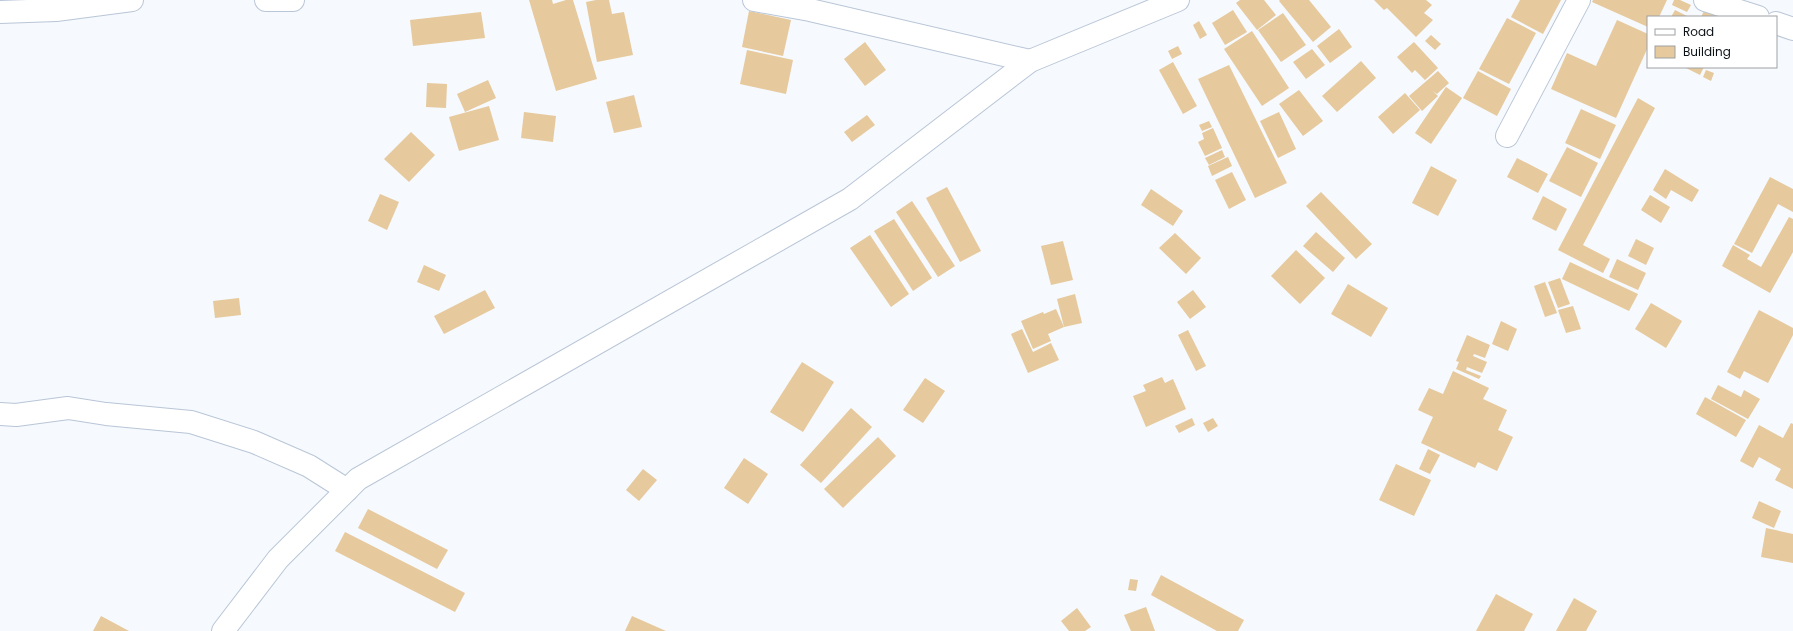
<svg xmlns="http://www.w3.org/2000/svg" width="1793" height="631" viewBox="0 0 1793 631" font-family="Poppins,sans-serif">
<rect width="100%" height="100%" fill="#f6f9fd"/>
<g fill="#e6c99c">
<polygon points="529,0 552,0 553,4 566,0 573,0 597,79 556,91"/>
<polygon points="596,0 609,0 612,14 624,12 633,55 597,62 586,2"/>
<polygon points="1240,0 1264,0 1276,15 1257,30 1236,3"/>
<polygon points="1280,0 1309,0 1331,27 1313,42 1279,1"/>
<polygon points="1374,0 1426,0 1432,5 1424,13 1433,20 1416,37 1387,8 1384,10"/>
<polygon points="1520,0 1561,0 1543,34 1511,17"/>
<polygon points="1593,0 1667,0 1659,17 1648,17 1648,27 1592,2"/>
<polygon points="1674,0 1680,0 1691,5 1687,12 1672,5"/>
<polygon points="1708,3 1735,17 1701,17"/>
<polygon points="1233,10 1247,32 1225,45 1212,23"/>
<polygon points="1675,10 1689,17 1671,17"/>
<polygon points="749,11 791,20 783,56 742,47"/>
<polygon points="481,12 485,38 413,46 410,20"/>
<polygon points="1283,13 1306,45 1281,62 1258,30"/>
<polygon points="1507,18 1536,33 1509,84 1479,69"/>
<polygon points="1617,20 1648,34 1648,47 1616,118 1551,89 1567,53 1596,66"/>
<polygon points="1199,21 1207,35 1200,39 1193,25"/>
<polygon points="1339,29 1352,47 1330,63 1317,46"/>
<polygon points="1252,31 1289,88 1262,106 1224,49"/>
<polygon points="1431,35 1441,44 1435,50 1425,41"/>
<polygon points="865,42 886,70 865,86 844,59"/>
<polygon points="1414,42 1438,68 1425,80 1415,70 1412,73 1397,57"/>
<polygon points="1178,46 1182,54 1172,59 1168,51"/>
<polygon points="1312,49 1325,65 1306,79 1293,62"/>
<polygon points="747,50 793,60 786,94 740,84"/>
<polygon points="1361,61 1376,78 1337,112 1322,96"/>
<polygon points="1173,62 1197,106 1183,114 1159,70"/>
<polygon points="1229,65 1287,183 1255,198 1198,79"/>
<polygon points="1684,67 1704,67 1700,75"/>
<polygon points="1706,70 1714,73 1711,81 1703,77"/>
<polygon points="1438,71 1449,83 1437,94 1433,91 1438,96 1422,111 1409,96"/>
<polygon points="1478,71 1511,89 1497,116 1463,98"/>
<polygon points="488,80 496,98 465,112 457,94"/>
<polygon points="427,83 447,84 446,108 426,107"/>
<polygon points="1446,87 1462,98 1431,144 1415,133"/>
<polygon points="1299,90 1323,121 1303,136 1279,104"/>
<polygon points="1405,93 1420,110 1393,134 1378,117"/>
<polygon points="634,95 642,127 614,133 606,102"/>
<polygon points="1638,98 1655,108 1583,245 1610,259 1603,273 1558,250"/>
<polygon points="489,106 499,140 459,151 449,117"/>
<polygon points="1581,109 1616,125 1600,159 1565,143"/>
<polygon points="524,112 556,116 553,142 521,138"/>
<polygon points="1279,112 1296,149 1278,158 1260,121"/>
<polygon points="867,115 875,125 852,142 844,132"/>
<polygon points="1209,121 1212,127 1202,131 1199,125"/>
<polygon points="1213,128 1222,148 1205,156 1198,142 1204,139 1202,133"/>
<polygon points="411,132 435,155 409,182 384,159"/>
<polygon points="1567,147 1598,163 1581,197 1549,181"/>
<polygon points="1222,150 1225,157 1209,165 1205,158"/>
<polygon points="1228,157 1232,166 1212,176 1208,166"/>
<polygon points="1517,158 1548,174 1538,193 1507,177"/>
<polygon points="1431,166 1457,180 1438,216 1412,203"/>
<polygon points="1665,169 1699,190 1692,202 1671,190 1666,199 1653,190"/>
<polygon points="1232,172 1246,200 1229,209 1215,180"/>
<polygon points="1770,177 1793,189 1793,212 1778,204 1752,253 1734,244"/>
<polygon points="947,187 981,251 960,262 926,198"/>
<polygon points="1151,189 1183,211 1173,226 1141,205"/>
<polygon points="1321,192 1372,244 1356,259 1306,206"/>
<polygon points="380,194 399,202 387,230 368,221"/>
<polygon points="1650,195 1670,207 1661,223 1641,210"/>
<polygon points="1543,196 1567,209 1556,231 1532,219"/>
<polygon points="912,201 955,266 938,277 896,212"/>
<polygon points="1789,217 1793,219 1793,252 1770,293 1722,266 1733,245 1750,255 1747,259 1761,267"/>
<polygon points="894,219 932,278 913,291 874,231"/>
<polygon points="1316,232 1345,258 1333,272 1303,246"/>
<polygon points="1175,233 1201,258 1186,274 1159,248"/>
<polygon points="870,235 909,294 891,307 850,248"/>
<polygon points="1636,239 1654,248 1646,265 1628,256"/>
<polygon points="1063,241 1073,280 1051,285 1041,246"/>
<polygon points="1296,250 1325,278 1300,304 1271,276"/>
<polygon points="1617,259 1646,273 1638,290 1609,277"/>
<polygon points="1570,262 1638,294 1629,311 1562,279"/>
<polygon points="424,265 446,275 439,291 417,282"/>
<polygon points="1560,278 1570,304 1558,308 1548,282"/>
<polygon points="1545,282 1557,313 1545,317 1534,286"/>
<polygon points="1348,284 1388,308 1371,337 1331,314"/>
<polygon points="485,290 495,308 444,334 434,316"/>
<polygon points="1193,290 1206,307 1190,319 1177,302"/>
<polygon points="1075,294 1082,323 1064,327 1057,299"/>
<polygon points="239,298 241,315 215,318 213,301"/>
<polygon points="1651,303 1682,321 1666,348 1635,329"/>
<polygon points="1573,306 1581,329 1566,333 1558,310"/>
<polygon points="1056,309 1064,327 1048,334 1051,341 1033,349 1021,321 1043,312 1044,314"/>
<polygon points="1759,310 1793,328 1793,335 1768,383 1744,371 1740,379 1727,372"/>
<polygon points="1501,321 1517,329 1508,351 1492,344"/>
<polygon points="1022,329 1033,352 1051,343 1059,360 1028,373 1011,334"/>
<polygon points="1188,330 1206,366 1196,371 1178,335"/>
<polygon points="1467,335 1490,345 1485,358 1474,354 1473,356 1487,362 1482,373 1467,367 1466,370 1481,376 1479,379 1456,369 1459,362 1456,361"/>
<polygon points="802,362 834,382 803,432 770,412"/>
<polygon points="1453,371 1489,388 1483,399 1507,410 1498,430 1513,437 1497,471 1478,462 1475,468 1421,443 1433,417 1418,410 1429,388 1443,394"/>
<polygon points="1162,377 1165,383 1173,379 1186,409 1146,427 1133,396 1146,391 1143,385"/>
<polygon points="925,378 945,391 923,423 903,410"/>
<polygon points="1718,385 1741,397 1744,390 1760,399 1748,419 1711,399"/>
<polygon points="1705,397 1746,420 1736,437 1696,414"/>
<polygon points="851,408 872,427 821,483 800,465"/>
<polygon points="1192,418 1195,425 1179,433 1175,426"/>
<polygon points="1213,418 1218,426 1208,432 1203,423"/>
<polygon points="1791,423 1793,424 1793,489 1775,480 1781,469 1759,457 1753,468 1740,461 1759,425 1783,438"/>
<polygon points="878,437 896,456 843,508 824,489"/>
<polygon points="1428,449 1440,455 1430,474 1419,469"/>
<polygon points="744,458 768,474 748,504 724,488"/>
<polygon points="1396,464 1431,480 1414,516 1379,500"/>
<polygon points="643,469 657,480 639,501 626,490"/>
<polygon points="1759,501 1781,511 1774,528 1752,518"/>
<polygon points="368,509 448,550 437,569 358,528"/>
<polygon points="1766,528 1793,534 1793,563 1761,557"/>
<polygon points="345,532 465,593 455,612 335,551"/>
<polygon points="1161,575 1244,620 1238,631 1217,631 1151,595"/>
<polygon points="1130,579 1138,580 1136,591 1128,590"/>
<polygon points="1496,594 1533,614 1524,631 1476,631"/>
<polygon points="1574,598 1597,611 1586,631 1556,631"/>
<polygon points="1146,607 1155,631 1131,631 1124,615"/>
<polygon points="1077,608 1091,627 1085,631 1069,631 1061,621"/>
<polygon points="101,616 129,631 93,631"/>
<polygon points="632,616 666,631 625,631"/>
</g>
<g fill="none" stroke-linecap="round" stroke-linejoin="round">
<defs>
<g id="minor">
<polyline points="266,0 293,0"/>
<polyline points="754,0 810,10 1030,61"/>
<polyline points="1705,0 1758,17"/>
<polyline points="0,12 56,10 132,0"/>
<polyline points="1776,23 1793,29"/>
<polyline points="1507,136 1579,0"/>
<polyline points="0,414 16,415 68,408 106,414 191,422 254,442 309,466 347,490"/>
<polyline points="223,631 278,559 358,479 850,199 1030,61 1178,0"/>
</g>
</defs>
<use href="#minor" stroke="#b9c6d7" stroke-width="24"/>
<use href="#minor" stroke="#fff" stroke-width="22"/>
</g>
<rect x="1647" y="16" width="130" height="52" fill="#ffffff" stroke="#9ea0a2"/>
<rect x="1655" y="29" width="20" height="6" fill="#ffffff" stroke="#9ea0a2"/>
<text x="1683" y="36" font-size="12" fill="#0c1116">Road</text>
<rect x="1655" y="46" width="20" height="12" fill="#e6c99c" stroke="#9ea0a2"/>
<text x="1683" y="56" font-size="12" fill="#0c1116">Building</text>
</svg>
